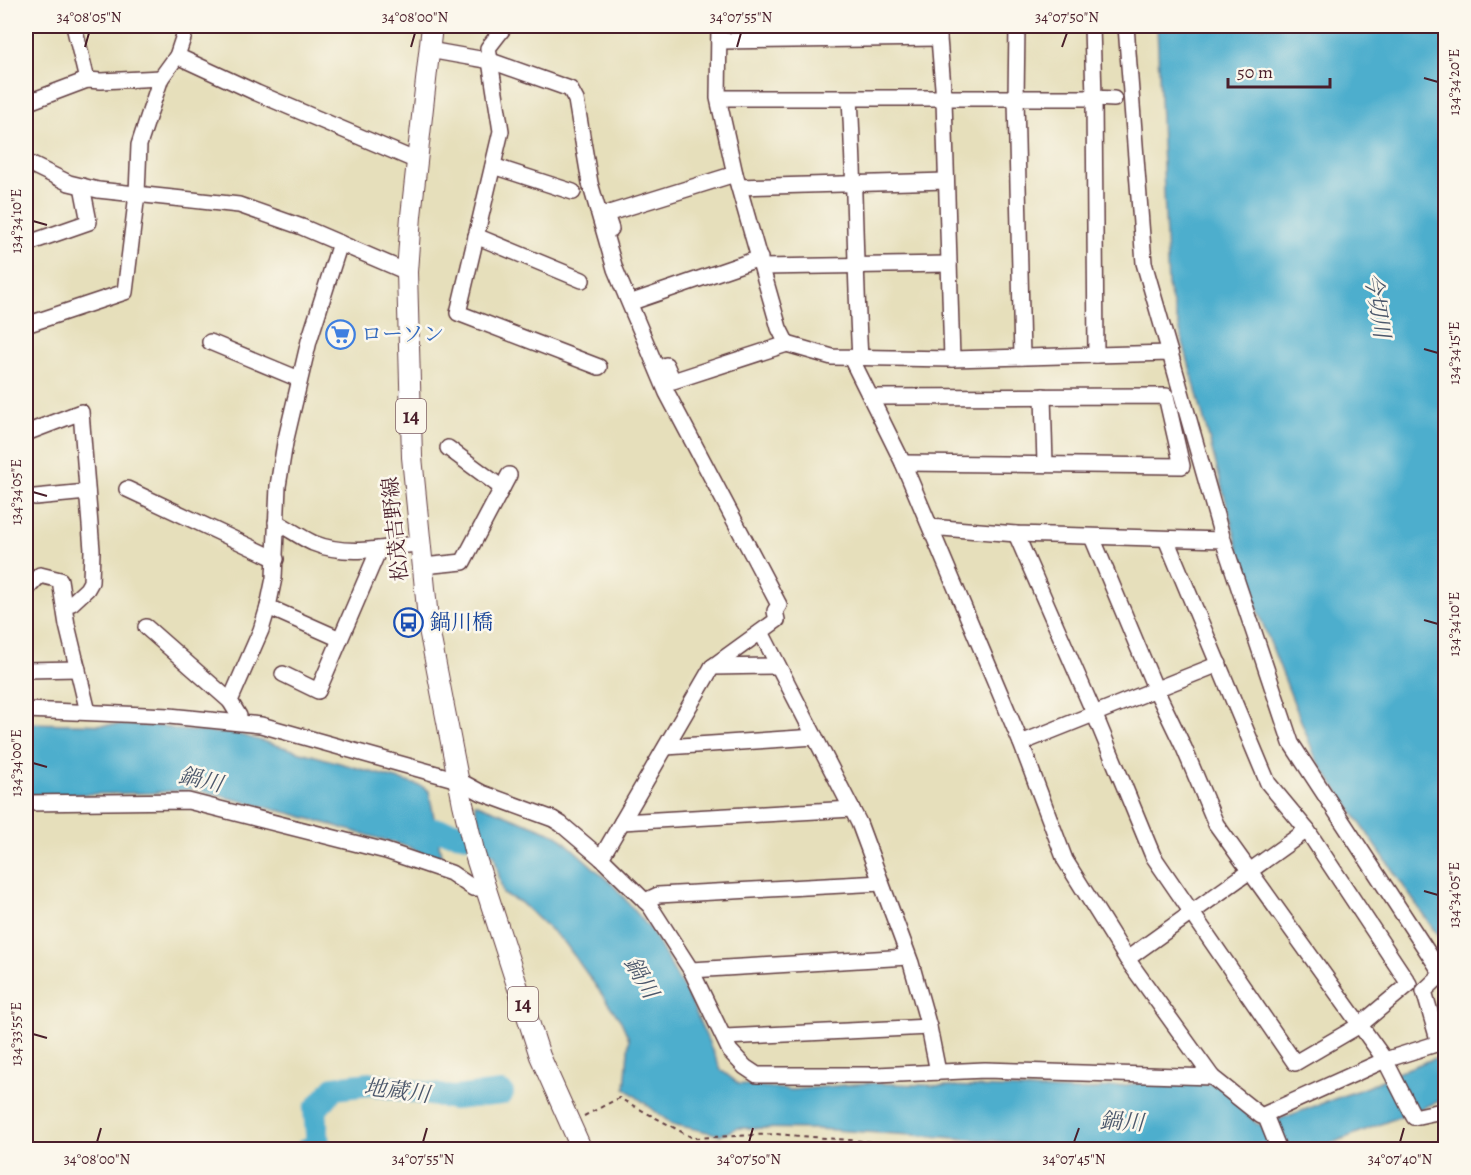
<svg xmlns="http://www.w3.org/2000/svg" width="1471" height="1175" viewBox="0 0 1471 1175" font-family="Alegreya,'Noto Serif JP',serif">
<rect width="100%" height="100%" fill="#fbf7ec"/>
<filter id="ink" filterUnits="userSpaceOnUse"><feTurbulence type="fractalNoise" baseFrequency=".0167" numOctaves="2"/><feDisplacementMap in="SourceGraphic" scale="12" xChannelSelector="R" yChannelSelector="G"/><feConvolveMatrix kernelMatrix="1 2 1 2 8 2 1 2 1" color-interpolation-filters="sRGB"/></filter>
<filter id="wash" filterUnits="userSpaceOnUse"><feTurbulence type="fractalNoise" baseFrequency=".008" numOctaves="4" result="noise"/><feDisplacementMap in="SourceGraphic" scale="24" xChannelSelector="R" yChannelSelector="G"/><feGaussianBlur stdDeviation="1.35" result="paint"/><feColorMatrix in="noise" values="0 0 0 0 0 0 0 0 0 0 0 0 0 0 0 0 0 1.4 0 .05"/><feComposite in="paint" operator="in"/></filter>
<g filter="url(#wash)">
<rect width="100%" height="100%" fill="#e6dfbb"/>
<g fill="#4eaecd" stroke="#4c667c" stroke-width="1.5">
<polygon points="1157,26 1445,26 1445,946 1316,759 1250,591 1168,286"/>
<polygon points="26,723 162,726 178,730 237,734 421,786 429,791 443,865 409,847 293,814 194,789 151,793 26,795"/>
<polygon points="475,803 557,835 614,886 651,930 691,1002 721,1070 739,1084 792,1090 867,1083 1079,1091 1148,1082 1218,1084 1257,1124 1263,1125 1367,1087 1404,1070 1438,1057 1445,1051 1445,1099 1314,1150 1088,1149 943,1137 817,1129 737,1128 721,1135 672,1124 625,1088 629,1039 621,1021 565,943 520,902 503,894 494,854 483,849"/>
</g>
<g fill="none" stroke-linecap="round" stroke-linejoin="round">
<g stroke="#4eaecd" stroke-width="24">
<polyline points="405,825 480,837 492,842"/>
<polyline points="306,1150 318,1145 315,1110 334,1088 370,1084 453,1098 502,1093"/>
</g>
</g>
</g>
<g filter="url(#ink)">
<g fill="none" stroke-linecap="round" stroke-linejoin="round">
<defs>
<g id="minor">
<polyline points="74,26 87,80"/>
<polyline points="505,26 488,48 501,131 458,313 599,367"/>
<polyline points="938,26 944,100 952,359"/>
<polyline points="1017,26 1016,99 1022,357"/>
<polyline points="1092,26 1094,98 1114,99"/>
<polyline points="1126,26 1144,263 1170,353"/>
<polyline points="719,41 939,38"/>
<polyline points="429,50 491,61 570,89 576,100 590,183 615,269 667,393 779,605 775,611 777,620 712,667 601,858"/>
<polyline points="177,56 257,93 417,161"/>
<polyline points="718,98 1094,98 1096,355 952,359 832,357 787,344 779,328 735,174 718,98 719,26"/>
<path d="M850,99C855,185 855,272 860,358"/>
<polyline points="26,103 87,80 101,81 161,78"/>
<polyline points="26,162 69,183 98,190 239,205 302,227 407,272"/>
<polyline points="493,166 573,192"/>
<polyline points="739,187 946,181"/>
<polyline points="611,229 606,214 735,174"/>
<polyline points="476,236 582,280"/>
<polyline points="26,244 89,222 82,186"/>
<polyline points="762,267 949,264"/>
<polyline points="635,301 760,258"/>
<polyline points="26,325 125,292 137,194 139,145 157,90 161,78 177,56 187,26"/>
<polyline points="210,342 299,379"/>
<polyline points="1096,355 1170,353 1223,540"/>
<polyline points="851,358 903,463 1021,743 1065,860 1127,959 1212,1077 1261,1116 1385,1060 1439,1043 1424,991 1442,974 1291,743 1223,540 1016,534 930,527"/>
<polyline points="666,365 673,381 787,344"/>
<polyline points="1043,396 1045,464"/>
<polyline points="872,397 1166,396 1182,466 903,463"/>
<polyline points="26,433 81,412 92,550 91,582 87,589 72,603 65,605"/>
<polyline points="448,448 502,488"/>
<polyline points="127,489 276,559"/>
<polyline points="35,497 87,492"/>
<path d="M276,522C288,528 300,537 313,543C347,557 386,548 421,543"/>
<polyline points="1016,534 1094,713 1153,856 1295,1063 1360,1025 1409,984 1307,830 1268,783 1166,539"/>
<polyline points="1092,537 1155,688 1184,748 1216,824 1385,1060 1414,1117 1446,1110"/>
<polyline points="423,566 463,562 509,475"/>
<polyline points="26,590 40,575 60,580 67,625 88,712"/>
<polyline points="268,607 340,639"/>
<polyline points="146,627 230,701"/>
<polyline points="761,632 859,823 911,963 929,1027 938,1072"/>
<polyline points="712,667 778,666"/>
<polyline points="26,670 78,669"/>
<polyline points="283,674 318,691 379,549"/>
<polyline points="26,710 169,716 261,725 458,780 482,793 553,819 561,824 601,858 650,906 691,970 730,1051 745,1067 757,1075 876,1075 985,1070 1212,1077"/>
<polyline points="239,721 239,716 230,701 261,630 268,607 274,578 278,486 285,443 309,341 340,243"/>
<polyline points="1021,743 1219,664"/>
<polyline points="666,747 815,737"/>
<polyline points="26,803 188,801 386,851 451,873 473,888 486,888"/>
<polyline points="622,822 852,809"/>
<polyline points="645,901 658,895 881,883"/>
<polyline points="1127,959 1307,830"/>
<polyline points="691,970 908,957"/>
<polyline points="725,1037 929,1027"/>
<polyline points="1265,1115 1279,1150"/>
</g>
<polyline id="major" points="432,26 411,216 407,272 412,457 429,629 463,804 475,855 540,1056 582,1150"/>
</defs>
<use href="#minor" stroke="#613c41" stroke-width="18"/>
<use href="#major" stroke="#613c41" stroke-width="22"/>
<polyline stroke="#613c41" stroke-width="2" stroke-dasharray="4.5 4.5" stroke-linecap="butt" points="584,1116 619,1098 693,1138 776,1134 971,1150"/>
<use href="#minor" stroke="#fff" stroke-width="15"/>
<use href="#major" stroke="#fff" stroke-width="20"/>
</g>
</g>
<path fill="none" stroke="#4a1f2b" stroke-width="2" d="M85,47L89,33M411,47L415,33M737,47L741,33M1062,47L1067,33M1424,78L1438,82M33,221L47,225M1424,349L1438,353M33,492L47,496M1424,620L1438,624M33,763L47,767M1424,891L1438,895M33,1034L47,1038M97,1142L101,1128M423,1142L427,1128M749,1142L753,1128M1074,1142L1079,1128M1400,1142L1404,1128"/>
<defs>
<symbol id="supermarket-ring" viewBox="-11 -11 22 22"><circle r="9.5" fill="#fbf7ec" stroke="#3f7fe0" stroke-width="1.5"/><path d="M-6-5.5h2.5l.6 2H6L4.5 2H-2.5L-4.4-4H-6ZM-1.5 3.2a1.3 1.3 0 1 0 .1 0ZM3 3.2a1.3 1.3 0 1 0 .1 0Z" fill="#3f7fe0"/></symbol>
<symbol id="bus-ring" viewBox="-11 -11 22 22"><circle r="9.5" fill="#fbf7ec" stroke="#1a4fb4" stroke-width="1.5"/><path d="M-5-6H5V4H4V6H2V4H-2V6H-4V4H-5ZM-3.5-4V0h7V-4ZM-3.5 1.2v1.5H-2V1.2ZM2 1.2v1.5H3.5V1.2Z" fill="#1a4fb4"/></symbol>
</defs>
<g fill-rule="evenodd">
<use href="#supermarket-ring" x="324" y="318" width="33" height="33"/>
<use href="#bus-ring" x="392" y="606" width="33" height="33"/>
</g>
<g text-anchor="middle" stroke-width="5" stroke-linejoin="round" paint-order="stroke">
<g fill="#fbf7ec" stroke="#7f6065" stroke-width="1.5">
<rect x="396" y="399" width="30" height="34" rx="4.5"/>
<rect x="508" y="987" width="30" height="34" rx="4.5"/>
</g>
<g font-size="20" font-weight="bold" fill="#4a1f2b">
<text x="411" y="423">14</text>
<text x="523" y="1011">14</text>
</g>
<g font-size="21" fill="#366cbe" stroke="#fbf7ec" text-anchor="start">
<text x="361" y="341">ローソン</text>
</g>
<g font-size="21" fill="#4a1f2b" stroke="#fbf7ec">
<text transform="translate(395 529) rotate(-96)" y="7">松茂吉野線</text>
</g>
<g font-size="21" fill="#164399" stroke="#fbf7ec" text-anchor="start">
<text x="430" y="629">鍋川橋</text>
</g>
<g font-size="22" font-style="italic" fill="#4c586c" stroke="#fbf7ec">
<text transform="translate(1378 305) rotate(81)" y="8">今切川</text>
<text transform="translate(201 779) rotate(13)" y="8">鍋川</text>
<text transform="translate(642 977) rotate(60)" y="8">鍋川</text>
<text transform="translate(397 1090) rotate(7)" y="8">地蔵川</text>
<text transform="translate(1122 1121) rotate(3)" y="8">鍋川</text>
</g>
</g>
<rect width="1471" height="1175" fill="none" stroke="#fbf7ec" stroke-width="66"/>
<path d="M1228 78v9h102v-9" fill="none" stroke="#4a1f2b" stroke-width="3"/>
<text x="1237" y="78" font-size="18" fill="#4a1f2b" stroke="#fbf7ec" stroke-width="4.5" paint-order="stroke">50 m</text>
<rect x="33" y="33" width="1405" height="1109" fill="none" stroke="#4a1f2b" stroke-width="2"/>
<g font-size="15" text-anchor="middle" fill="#4a1f2b">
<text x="89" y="22">34°08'05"N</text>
<text x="415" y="22">34°08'00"N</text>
<text x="741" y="22">34°07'55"N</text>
<text x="1067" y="22">34°07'50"N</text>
<text transform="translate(1454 82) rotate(-90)" y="5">134°34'20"E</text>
<text transform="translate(16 221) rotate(-90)" y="5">134°34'10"E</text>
<text transform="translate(1454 353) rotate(-90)" y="5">134°34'15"E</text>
<text transform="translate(16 492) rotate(-90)" y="5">134°34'05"E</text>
<text transform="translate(1454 624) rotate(-90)" y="5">134°34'10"E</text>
<text transform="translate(16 763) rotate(-90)" y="5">134°34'00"E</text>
<text transform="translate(1454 895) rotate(-90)" y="5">134°34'05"E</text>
<text transform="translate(16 1034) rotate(-90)" y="5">134°33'55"E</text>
<text x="97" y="1164">34°08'00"N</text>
<text x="423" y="1164">34°07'55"N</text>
<text x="749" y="1164">34°07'50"N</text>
<text x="1074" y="1164">34°07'45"N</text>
<text x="1400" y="1164">34°07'40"N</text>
</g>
</svg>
